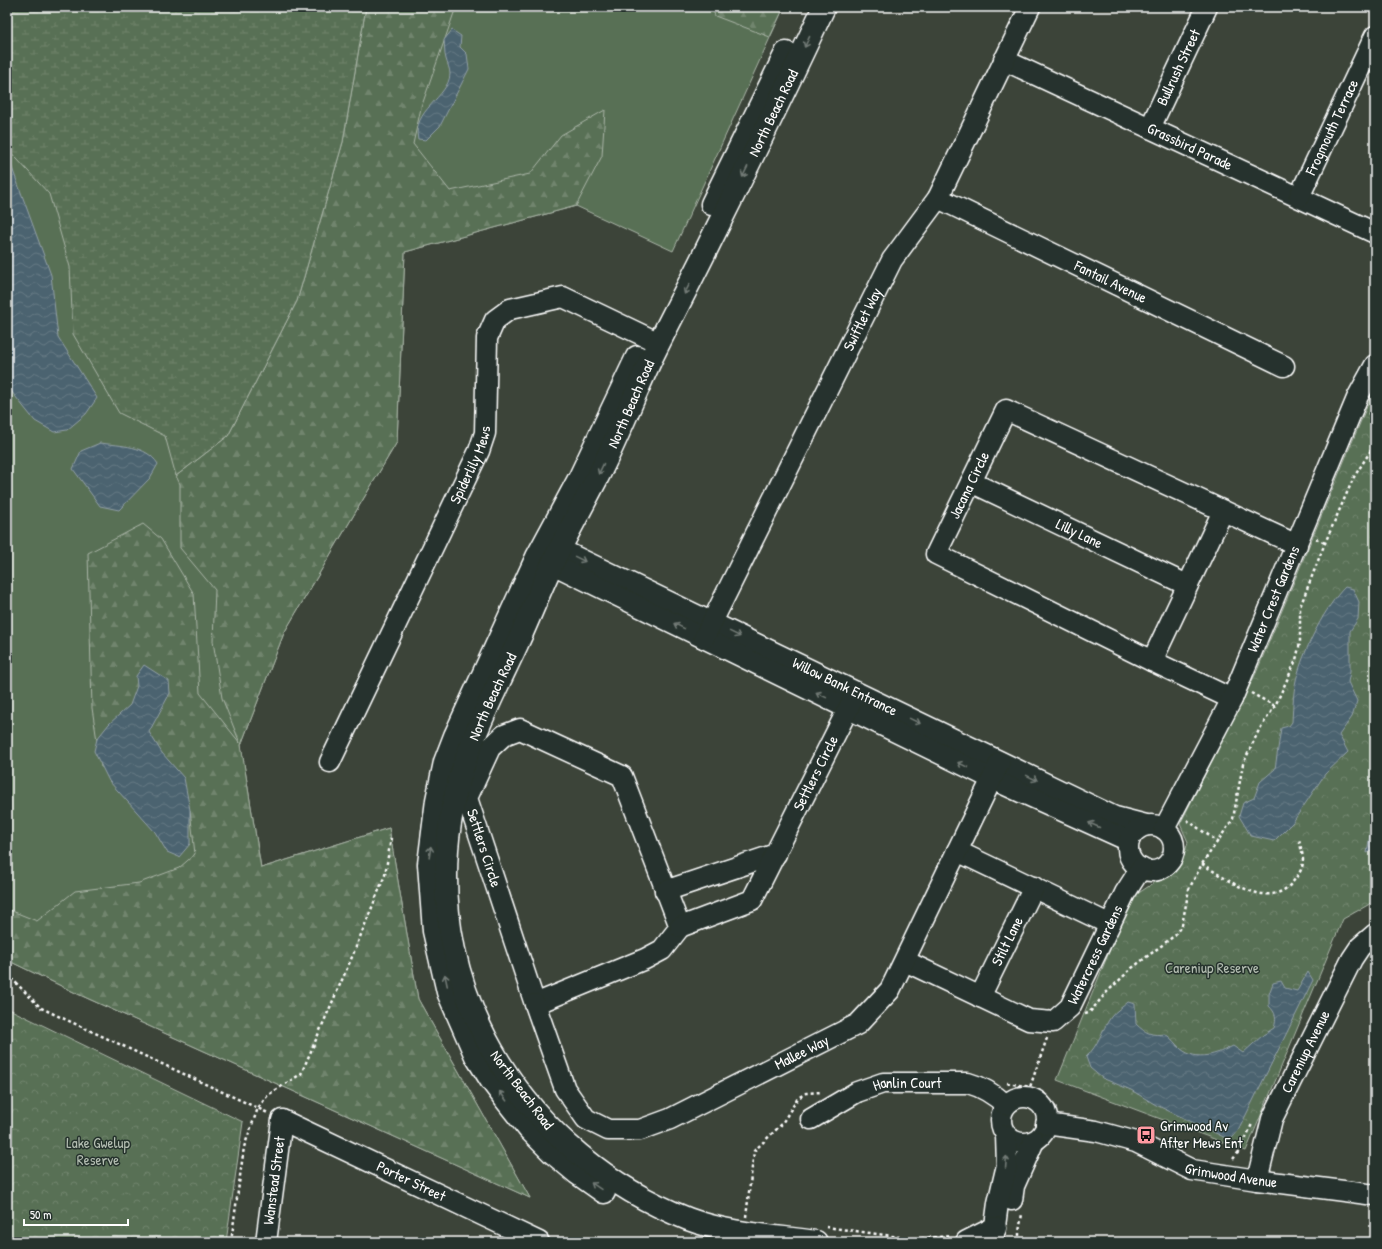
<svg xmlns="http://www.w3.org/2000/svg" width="1382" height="1249" viewBox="0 0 1382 1249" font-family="'Patrick Hand',sans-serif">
<defs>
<pattern id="forest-firs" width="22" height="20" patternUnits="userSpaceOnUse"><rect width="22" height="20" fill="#586f54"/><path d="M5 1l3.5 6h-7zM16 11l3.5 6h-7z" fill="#71856e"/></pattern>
<pattern id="wetland-marsh" width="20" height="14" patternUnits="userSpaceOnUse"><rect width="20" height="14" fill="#586f54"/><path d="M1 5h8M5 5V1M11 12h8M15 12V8" fill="none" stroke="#71856e"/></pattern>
<pattern id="park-crowns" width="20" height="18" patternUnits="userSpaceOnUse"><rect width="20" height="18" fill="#586f54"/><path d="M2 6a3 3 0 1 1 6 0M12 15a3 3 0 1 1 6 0" fill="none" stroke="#71856e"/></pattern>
<pattern id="water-waves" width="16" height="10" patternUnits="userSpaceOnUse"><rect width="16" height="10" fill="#4b636f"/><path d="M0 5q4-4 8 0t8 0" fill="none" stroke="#667a85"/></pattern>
</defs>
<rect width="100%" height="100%" fill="#3c4439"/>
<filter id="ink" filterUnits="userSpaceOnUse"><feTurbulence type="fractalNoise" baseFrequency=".025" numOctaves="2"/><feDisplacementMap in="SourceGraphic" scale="8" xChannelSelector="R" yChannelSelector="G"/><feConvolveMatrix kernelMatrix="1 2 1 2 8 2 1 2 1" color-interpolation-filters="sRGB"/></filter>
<g filter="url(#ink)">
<polygon fill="#586f54" stroke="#acb7aa" points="7,7 784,7 673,251 576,206 405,252 397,442 284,633 241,745 261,868 389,828 418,999 530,1198 80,995 7,960"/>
<g fill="url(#forest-firs)" stroke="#acb7aa">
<polygon points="366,7 456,7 421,108 413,144 450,191 530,174 561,135 605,110 602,156 576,206 405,252 397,442 284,633 241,745 261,868 389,828 418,999 530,1198 80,995 7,960 7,909 37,921 75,891 139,883 179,868 195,854 190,810 155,770 101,767 92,708 88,553 143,524 161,539 194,594 200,693 240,743 222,698 213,641 215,590 180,548 180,484 176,476 228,436 297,301 343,142"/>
<polygon points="712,7 784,7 770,37 715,16"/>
</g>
<polygon fill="url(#wetland-marsh)" stroke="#acb7aa" points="7,7 366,7 343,142 297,301 228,436 176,476 165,436 119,413 73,334 70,267 49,194 7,148"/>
<g fill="url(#park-crowns)" stroke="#acb7aa">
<polygon points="1375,387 1375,901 1343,919 1246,1151 1057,1080 1131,898 1181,865 1188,842 1180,824 1256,673"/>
<polygon points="7,1008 243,1122 226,1242 7,1242"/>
</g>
<g fill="url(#water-waves)" stroke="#93a1a9">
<path d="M452,30L461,36L460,47L467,54L469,69L440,126L426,140L418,139C411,111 449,97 450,74C450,69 447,63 446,59C444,53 445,46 444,40Z"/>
<polygon points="7,154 51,275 58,337 97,398 86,414 67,430 54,432 35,421 7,386"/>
<path d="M100,443C121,446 146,445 158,464L150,478L119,510L100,506L73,469L81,451Z"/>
<path d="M1345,587L1353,589L1359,602L1358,619L1350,631V672L1348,682L1357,701L1352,717L1339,735L1348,752L1325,774L1293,822L1274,841L1251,836L1239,816L1243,803L1254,798L1260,782L1275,769L1281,728L1289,726L1292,722C1293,706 1293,688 1298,673C1306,646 1325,607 1345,587Z"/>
<polygon points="144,665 169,681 170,693 149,732 162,753 184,778 190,810 190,844 179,857 167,852 155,832 109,781 94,751 97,739 109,724 130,705 137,686 136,676"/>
<polygon points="1375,803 1375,849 1367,853"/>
<path d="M1308,972L1313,980L1238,1131L1233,1137L1228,1139L1156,1105L1131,1090L1102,1078L1090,1068L1086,1057C1099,1045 1101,1031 1111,1017C1115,1011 1123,1007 1128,1002L1135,1004L1136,1024C1145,1033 1152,1036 1165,1034C1172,1038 1175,1044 1181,1049C1197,1062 1217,1054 1233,1046L1243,1053L1263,1035L1274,1028C1277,1018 1276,1013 1269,1006V994L1273,983L1281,981L1285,988L1297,991Z"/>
</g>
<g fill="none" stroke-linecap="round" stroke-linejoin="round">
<defs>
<g id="minor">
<path id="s1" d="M1004,60L1375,233"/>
<path id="s2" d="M1150,128L1207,7"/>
<path id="s3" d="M1299,197L1375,36"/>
<path id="s4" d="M938,198L1284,366"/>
<path id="s5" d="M971,482L1187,585"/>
<path id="s6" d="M545,542L1115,817L1146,825"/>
<polyline points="538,557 992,779 1129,841"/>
<path id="s7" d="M704,638L892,260L938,198L1030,7"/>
<polyline points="1152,661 1223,511"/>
<path id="s8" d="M1232,699L1152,661L936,554L1006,410L1297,545"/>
<polygon points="520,729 622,776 680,927 662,950 645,959 535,1004 467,798 490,748 504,735"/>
<path id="s9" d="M330,762L479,451L485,433L487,338L495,320L510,309L563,297L659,343"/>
<circle cx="1151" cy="848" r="23"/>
<path id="s10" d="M1164,829L1232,699L1358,396L1375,365"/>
<polyline points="957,851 1109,924"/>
<polyline points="665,891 776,854"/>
<path id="s11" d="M680,927L752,900L854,697"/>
<path id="s12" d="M905,961L1029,1020L1053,1022L1070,1007L1125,893L1141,868"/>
<path id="s13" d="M980,997L1034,887"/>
<path id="s14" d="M535,1004L565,1089L586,1119L608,1130H640L670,1119L858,1024L890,990L1000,762"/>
<circle cx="1024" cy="1120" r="23"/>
<path id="s15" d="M811,1119L857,1092L883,1083H968C983,1087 994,1094 1006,1105"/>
<path id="s16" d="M1046,1124L1096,1131L1136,1142L1192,1170L1257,1180L1375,1195"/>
<path id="s17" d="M1257,1180L1272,1119L1352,959L1360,947L1375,934"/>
<polyline points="1012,1200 1014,1186 1034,1141"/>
<path id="s18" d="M266,1242L282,1120L539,1242"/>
<polyline points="993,1242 998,1203 1007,1165 1006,1135"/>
</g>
<g id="major">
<polyline points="712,204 786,53"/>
<polyline points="604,1192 577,1173 552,1152 529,1129 506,1100 491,1080 476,1056 448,992 434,931 429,864 437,800 445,762 455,736 537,557 579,479 637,357"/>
<path id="s19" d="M816,1242C774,1236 728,1234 688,1219C528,1156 424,996 450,823C459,758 490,702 517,644C530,616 541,587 554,560C568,532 583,505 597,478C617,439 633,398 651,359C670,320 691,281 710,242C749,164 787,86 824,7"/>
<polyline points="967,1242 995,1228"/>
</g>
</defs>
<use href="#minor" stroke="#fff" stroke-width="23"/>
<use href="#major" stroke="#fff" stroke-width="25"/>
<g stroke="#fff" stroke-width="2.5" stroke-dasharray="3 3" stroke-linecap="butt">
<polyline points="1368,413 1375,416"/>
<polyline points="1316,539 1325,543"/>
<polyline points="1251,693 1275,706"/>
<polyline points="1187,820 1218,842"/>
<path d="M1202,864C1226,878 1266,911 1291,884C1307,865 1304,862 1299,839"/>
<polyline points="7,974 41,1008 268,1113"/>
<polyline points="1085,1014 1089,1013 1106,993 1132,968 1174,936 1182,925 1189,889 1202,864 1233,819 1243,764 1259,730 1275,706 1296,660 1300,643 1300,607 1325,543 1354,477 1375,444"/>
<polyline points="1047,1038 1030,1087 1043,1092 1056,1108"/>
<polyline points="1007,1083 1030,1087"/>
<polyline points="1233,1159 1241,1149 1252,1124"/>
<polyline points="746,1217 754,1151 781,1125 798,1098 806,1093 822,1092"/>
<polyline points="826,1227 914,1239 950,1236"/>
<polyline points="231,1242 244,1147 258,1108 268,1095 301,1074 352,957 385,875 391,838"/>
<polyline points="1019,1242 1019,1232 1022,1214"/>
</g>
<use href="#minor" stroke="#26332d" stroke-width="20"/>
<use href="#major" stroke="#26332d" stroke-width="22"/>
</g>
<defs><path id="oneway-shaft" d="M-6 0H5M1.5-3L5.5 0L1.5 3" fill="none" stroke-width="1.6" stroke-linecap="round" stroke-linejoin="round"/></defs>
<g stroke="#727a76">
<use href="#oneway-shaft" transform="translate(807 42) rotate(115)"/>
<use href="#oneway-shaft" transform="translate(745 172) rotate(116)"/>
<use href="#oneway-shaft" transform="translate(687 289) rotate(117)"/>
<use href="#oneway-shaft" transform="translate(601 469) rotate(115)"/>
<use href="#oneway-shaft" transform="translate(580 559) rotate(26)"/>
<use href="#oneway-shaft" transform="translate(679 626) rotate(-154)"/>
<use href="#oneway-shaft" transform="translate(735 634) rotate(26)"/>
<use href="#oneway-shaft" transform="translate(821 695) rotate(-154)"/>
<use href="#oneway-shaft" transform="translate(915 721) rotate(26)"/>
<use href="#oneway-shaft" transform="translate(963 765) rotate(-154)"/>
<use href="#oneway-shaft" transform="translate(1032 778) rotate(26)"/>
<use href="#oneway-shaft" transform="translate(1094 825) rotate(-156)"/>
<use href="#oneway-shaft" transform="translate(430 852) rotate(-82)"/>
<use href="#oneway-shaft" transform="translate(446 980) rotate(-102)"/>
<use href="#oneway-shaft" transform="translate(503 1096) rotate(-127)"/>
<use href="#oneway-shaft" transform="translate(1006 1162) rotate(-86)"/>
<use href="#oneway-shaft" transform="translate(596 1186) rotate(-146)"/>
</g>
</g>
<defs>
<symbol id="bus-square" viewBox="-11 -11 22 22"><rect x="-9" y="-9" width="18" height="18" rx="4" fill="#ff9aa2" stroke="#26332d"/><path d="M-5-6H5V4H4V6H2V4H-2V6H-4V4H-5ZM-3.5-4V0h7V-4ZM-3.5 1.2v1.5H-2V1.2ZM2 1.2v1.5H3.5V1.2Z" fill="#111"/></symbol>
</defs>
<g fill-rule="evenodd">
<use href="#bus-square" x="1135" y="1124" width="22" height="22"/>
</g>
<g text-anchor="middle" stroke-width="3" stroke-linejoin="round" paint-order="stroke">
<g font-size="15" fill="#fff" stroke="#26332d">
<text dy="5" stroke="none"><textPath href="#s2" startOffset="67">Bullrush Street</textPath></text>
<text dy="5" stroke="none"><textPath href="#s19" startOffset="1411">North Beach Road</textPath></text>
<text dy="5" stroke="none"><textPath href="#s3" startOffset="77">Frogmouth Terrace</textPath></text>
<text dy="5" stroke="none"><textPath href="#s1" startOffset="205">Grassbird Parade</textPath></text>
<text dy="5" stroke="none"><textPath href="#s4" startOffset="192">Fantail Avenue</textPath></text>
<text dy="5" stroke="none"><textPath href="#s7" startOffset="356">Swiftlet Way</textPath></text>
<text dy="5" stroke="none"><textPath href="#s19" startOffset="1087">North Beach Road</textPath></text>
<text dy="5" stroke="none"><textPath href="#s9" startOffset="329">Spiderlily Mews</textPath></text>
<text dy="5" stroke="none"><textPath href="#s8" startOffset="406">Jacana Circle</textPath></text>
<text dy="5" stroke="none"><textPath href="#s5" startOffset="120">Lilly Lane</textPath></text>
<text dy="5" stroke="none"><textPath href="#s10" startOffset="255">Water Crest Gardens</textPath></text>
<text dy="5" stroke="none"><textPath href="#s6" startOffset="333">Willow Bank Entrance</textPath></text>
<text dy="5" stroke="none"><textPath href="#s19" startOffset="763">North Beach Road</textPath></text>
<text dy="5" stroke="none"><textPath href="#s11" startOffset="219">Settlers Circle</textPath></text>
<text transform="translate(484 848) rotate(72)" y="5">Settlers Circle</text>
<text dy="5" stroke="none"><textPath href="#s13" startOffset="62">Stilt Lane</textPath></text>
<text dy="5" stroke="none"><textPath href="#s12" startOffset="242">Watercress Gardens</textPath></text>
<text dy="5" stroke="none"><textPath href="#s14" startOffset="363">Mallee Way</textPath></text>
<text dy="5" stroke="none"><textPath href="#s17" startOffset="138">Careniup Avenue</textPath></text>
<text dy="5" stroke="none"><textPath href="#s15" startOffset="105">Hanlin Court</textPath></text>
<text transform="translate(522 1090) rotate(53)" y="5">North Beach Road</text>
<text dy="5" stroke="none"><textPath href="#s16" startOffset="194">Grimwood Avenue</textPath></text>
<text dy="5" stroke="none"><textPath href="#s18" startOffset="62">Wanstead Street</textPath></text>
<text dy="5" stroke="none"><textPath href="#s18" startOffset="266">Porter Street</textPath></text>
</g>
<g font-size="15" fill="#b4beb2" stroke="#26332d">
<text x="1212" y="973">Careniup Reserve</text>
<text x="98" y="1148">Lake Gwelup<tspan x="98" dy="17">Reserve</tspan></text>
</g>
<g font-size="15" fill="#fff" stroke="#26332d" text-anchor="start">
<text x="1160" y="1131">Grimwood Av<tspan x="1160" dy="17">After Mews Ent</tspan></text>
</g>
</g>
<rect width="1382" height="1249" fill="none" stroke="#26332d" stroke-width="24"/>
<rect x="12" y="12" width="1358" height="1225" fill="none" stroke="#fff" stroke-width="1.5" filter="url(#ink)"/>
<path d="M24 1219v6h104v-6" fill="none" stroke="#ffffff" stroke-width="2"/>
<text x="30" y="1219" font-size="12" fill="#ffffff" stroke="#26332d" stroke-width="3" paint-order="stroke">50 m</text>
</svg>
